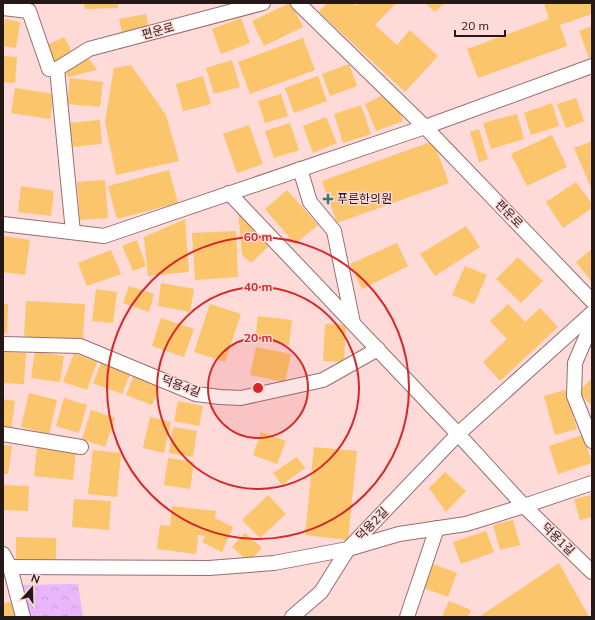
<svg xmlns="http://www.w3.org/2000/svg" width="595" height="620" viewBox="0 0 595 620" font-family="Mulish,'Noto Sans KR',sans-serif">
<defs>
<pattern id="park-crowns" width="20" height="18" patternUnits="userSpaceOnUse"><rect width="20" height="18" fill="#e9b7f9"/><path d="M2 6a3 3 0 1 1 6 0M12 15a3 3 0 1 1 6 0" fill="none" stroke="#c89dd5"/></pattern>
</defs>
<rect width="100%" height="100%" fill="#fedad9"/>
<polygon fill="url(#park-crowns)" points="78,584 83,617 26,617 17,585"/>
<g fill="#fbc56b">
<polygon points="84,3 118,3 118,8 85,9"/>
<polygon points="290,3 291,3 303,27 264,46 252,21"/>
<polygon points="327,3 352,3 355,6 358,3 396,3 375,25 397,45 410,30 438,56 405,92 319,12"/>
<polygon points="425,3 444,3 435,12"/>
<polygon points="544,3 592,3 592,14 560,25 567,46 478,78 467,49 549,19"/>
<polygon points="146,14 149,30 122,34 119,19"/>
<polygon points="241,18 250,43 221,54 212,29"/>
<polygon points="5,19 20,22 16,48 3,46 3,32"/>
<polygon points="592,26 592,57 589,58 579,31"/>
<polygon points="64,37 73,54 53,63 45,46"/>
<polygon points="303,38 315,70 250,94 238,62"/>
<polygon points="3,56 17,57 15,83 3,82"/>
<polygon points="87,56 97,70 68,77 66,73"/>
<polygon points="232,60 240,87 214,94 206,68"/>
<polygon points="349,64 357,86 330,96 322,74"/>
<polygon points="131,65 166,115 179,161 116,175 105,122 114,68"/>
<polygon points="203,76 211,104 183,111 176,84"/>
<polygon points="318,76 327,101 294,113 285,88"/>
<polygon points="70,78 103,82 100,107 67,104"/>
<polygon points="15,88 54,94 50,119 11,113"/>
<polygon points="281,94 288,116 265,123 258,101"/>
<polygon points="381,96 399,110 403,121 376,131 365,104"/>
<polygon points="576,98 584,121 566,128 557,104"/>
<polygon points="552,103 559,126 531,135 524,113"/>
<polygon points="361,105 371,134 343,143 334,114"/>
<polygon points="517,114 524,139 491,149 483,123"/>
<polygon points="326,117 337,143 313,153 303,126"/>
<polygon points="100,120 102,144 71,147 69,123"/>
<polygon points="290,123 299,150 274,158 265,131"/>
<polygon points="249,125 263,164 237,173 223,134"/>
<polygon points="479,129 488,159 479,162 470,132"/>
<polygon points="552,135 567,167 527,186 511,154"/>
<polygon points="433,141 449,183 337,223 322,181"/>
<polygon points="592,141 592,190 574,148"/>
<polygon points="169,170 178,203 117,219 108,186"/>
<polygon points="105,180 108,218 80,220 77,182"/>
<polygon points="576,182 592,204 592,208 563,228 546,202"/>
<polygon points="21,186 54,191 51,216 18,212"/>
<polygon points="287,190 318,225 295,244 265,209"/>
<polygon points="238,209 271,244 251,263 242,255"/>
<polygon points="185,219 189,272 148,276 144,237"/>
<polygon points="466,226 480,247 435,276 420,254"/>
<polygon points="236,231 238,277 195,280 192,233"/>
<polygon points="3,236 30,240 25,275 3,272"/>
<polygon points="137,240 146,266 133,271 122,246"/>
<polygon points="397,243 408,266 362,289 350,264"/>
<polygon points="592,249 592,281 591,281 576,262"/>
<polygon points="111,250 121,274 87,286 78,263"/>
<polygon points="518,257 543,281 521,303 496,279"/>
<polygon points="465,266 487,275 474,304 452,295"/>
<polygon points="161,283 194,289 190,312 158,306"/>
<polygon points="129,286 154,294 149,312 123,303"/>
<polygon points="96,289 117,292 113,323 92,321"/>
<polygon points="26,301 85,304 83,340 24,337"/>
<polygon points="3,304 8,304 7,333 3,333"/>
<polygon points="210,304 241,314 225,362 194,352"/>
<polygon points="508,304 525,322 540,308 558,327 500,381 483,362 507,339 490,321"/>
<polygon points="258,316 292,320 289,345 255,340"/>
<polygon points="161,318 194,329 184,357 152,346"/>
<polygon points="325,324 346,325 344,362 323,361"/>
<polygon points="256,347 291,354 285,382 250,375"/>
<polygon points="35,351 64,356 60,382 31,378"/>
<polygon points="3,352 26,353 24,384 3,383"/>
<polygon points="74,353 97,362 87,390 63,382"/>
<polygon points="102,361 131,372 122,394 93,383"/>
<polygon points="134,375 160,385 152,405 126,395"/>
<polygon points="590,380 592,381 592,406 578,392"/>
<polygon points="565,390 577,429 555,435 544,396"/>
<polygon points="29,393 57,400 49,434 21,427"/>
<polygon points="64,398 87,405 79,433 56,426"/>
<polygon points="3,399 15,401 11,430 3,429"/>
<polygon points="178,401 203,406 199,426 174,421"/>
<polygon points="91,410 115,418 105,447 82,439"/>
<polygon points="150,417 171,422 164,453 143,448"/>
<polygon points="173,427 197,431 193,457 169,453"/>
<polygon points="261,432 286,441 277,464 253,455"/>
<polygon points="583,435 592,463 558,474 549,446"/>
<polygon points="3,445 12,446 8,474 3,474"/>
<polygon points="314,447 357,451 348,540 305,535"/>
<polygon points="37,448 76,452 73,480 34,476"/>
<polygon points="93,450 121,453 117,497 88,494"/>
<polygon points="297,457 305,468 282,485 273,473"/>
<polygon points="168,458 194,462 190,489 164,485"/>
<polygon points="445,472 466,491 446,512 429,488"/>
<polygon points="3,485 29,486 28,511 3,510"/>
<polygon points="268,495 286,514 260,538 242,520"/>
<polygon points="592,495 592,517 580,520 574,499"/>
<polygon points="74,499 111,501 109,530 72,527"/>
<polygon points="172,506 216,511 215,518 233,527 222,552 202,542 205,536 198,535 196,554 157,549 160,525 170,526"/>
<polygon points="513,520 520,545 500,550 493,525"/>
<polygon points="486,531 494,552 461,564 453,542"/>
<polygon points="245,533 262,548 249,562 232,547"/>
<polygon points="16,537 56,538 56,560 16,560"/>
<polygon points="559,563 589,617 479,617"/>
<polygon points="433,564 457,573 448,597 424,588"/>
<polygon points="449,601 471,610 468,617 442,617"/>
<polygon points="11,602 15,617 3,617 3,603"/>
</g>
<g fill="none" stroke-linecap="round" stroke-linejoin="round">
<defs>
<g id="minor">
<polyline points="298,3 425,127 592,301"/>
<polyline points="3,8 29,11 49,69 57,69"/>
<polyline points="300,169 310,202 334,231 353,323"/>
<polyline points="229,193 458,434 524,506 592,572"/>
<polyline points="3,224 104,236 425,127 592,66"/>
<polyline points="73,232 57,69 89,49 263,3"/>
<polyline points="592,323 575,363 574,396 592,441"/>
<polyline points="3,344 80,346 196,394 220,397 241,398 323,380 378,349"/>
<polyline points="3,434 81,447"/>
<polyline points="3,554 10,567 23,617"/>
<polyline points="10,567 209,568 274,563 348,549 399,534 466,524 524,506 592,483"/>
<polyline points="292,617 321,592 348,549 458,434 592,313"/>
<polyline points="407,617 437,528"/>
</g>
</defs>
<use href="#minor" stroke="#966e6f" stroke-width="16"/>
<use href="#minor" stroke="#fff" stroke-width="14"/>
</g>
<circle cx="258" cy="388" r="50" fill="#d62828" fill-opacity=".12"/>
<g fill="none" stroke="#d62828" stroke-width="2">
<circle cx="258" cy="388" r="50"/>
<circle cx="258" cy="388" r="101"/>
<circle cx="258" cy="388" r="151"/>
</g>
<path fill="#307a7c" stroke="#fedad9" stroke-width="1.5" d="M326 193h4v4h4v4h-4v4h-4v-4h-4v-4h4z"/>
<g text-anchor="middle" stroke-width="3" stroke-linejoin="round" paint-order="stroke">
<g font-size="12" fill="#271818" stroke="#fedad9">
<text transform="translate(158 31) rotate(-15)" y="4">편운로</text>
<text transform="translate(509 214) rotate(46)" y="4">편운로</text>
<text transform="translate(181 386) rotate(20)" y="4">덕용4길</text>
<text transform="translate(372 524) rotate(-46)" y="4">덕용2길</text>
<text transform="translate(558 539) rotate(44)" y="4">덕용1길</text>
</g>
<g font-size="12" fill="#271818" stroke="#fedad9" text-anchor="start">
<text x="337" y="203">푸른한의원</text>
</g>
</g>
<circle cx="258" cy="388" r="6" fill="#d62828" stroke="#fedad9" stroke-width="2"/>
<g font-size="12" text-anchor="middle" font-weight="bold" fill="#d62828" stroke="#fedad9" stroke-width="3" stroke-linejoin="round" paint-order="stroke">
<text x="258" y="241">60 m</text>
<text x="258" y="291">40 m</text>
<text x="258" y="342">20 m</text>
</g>
<rect width="595" height="620" fill="none" stroke="#271818" stroke-width="8"/>
<g transform="translate(32 588) rotate(20)" stroke="#fedad9" stroke-width="3" paint-order="stroke">
<path d="M0-3L7 15L0 10L-7 15Z" fill="#271818"/>
<text y="-6" font-size="11" font-weight="bold" text-anchor="middle" fill="#271818">N</text>
</g>
<path d="M455 30v6h50v-6" fill="none" stroke="#271818" stroke-width="2"/>
<text x="461" y="30" font-size="12" fill="#271818" stroke="#fedad9" stroke-width="3" paint-order="stroke">20 m</text>
</svg>
